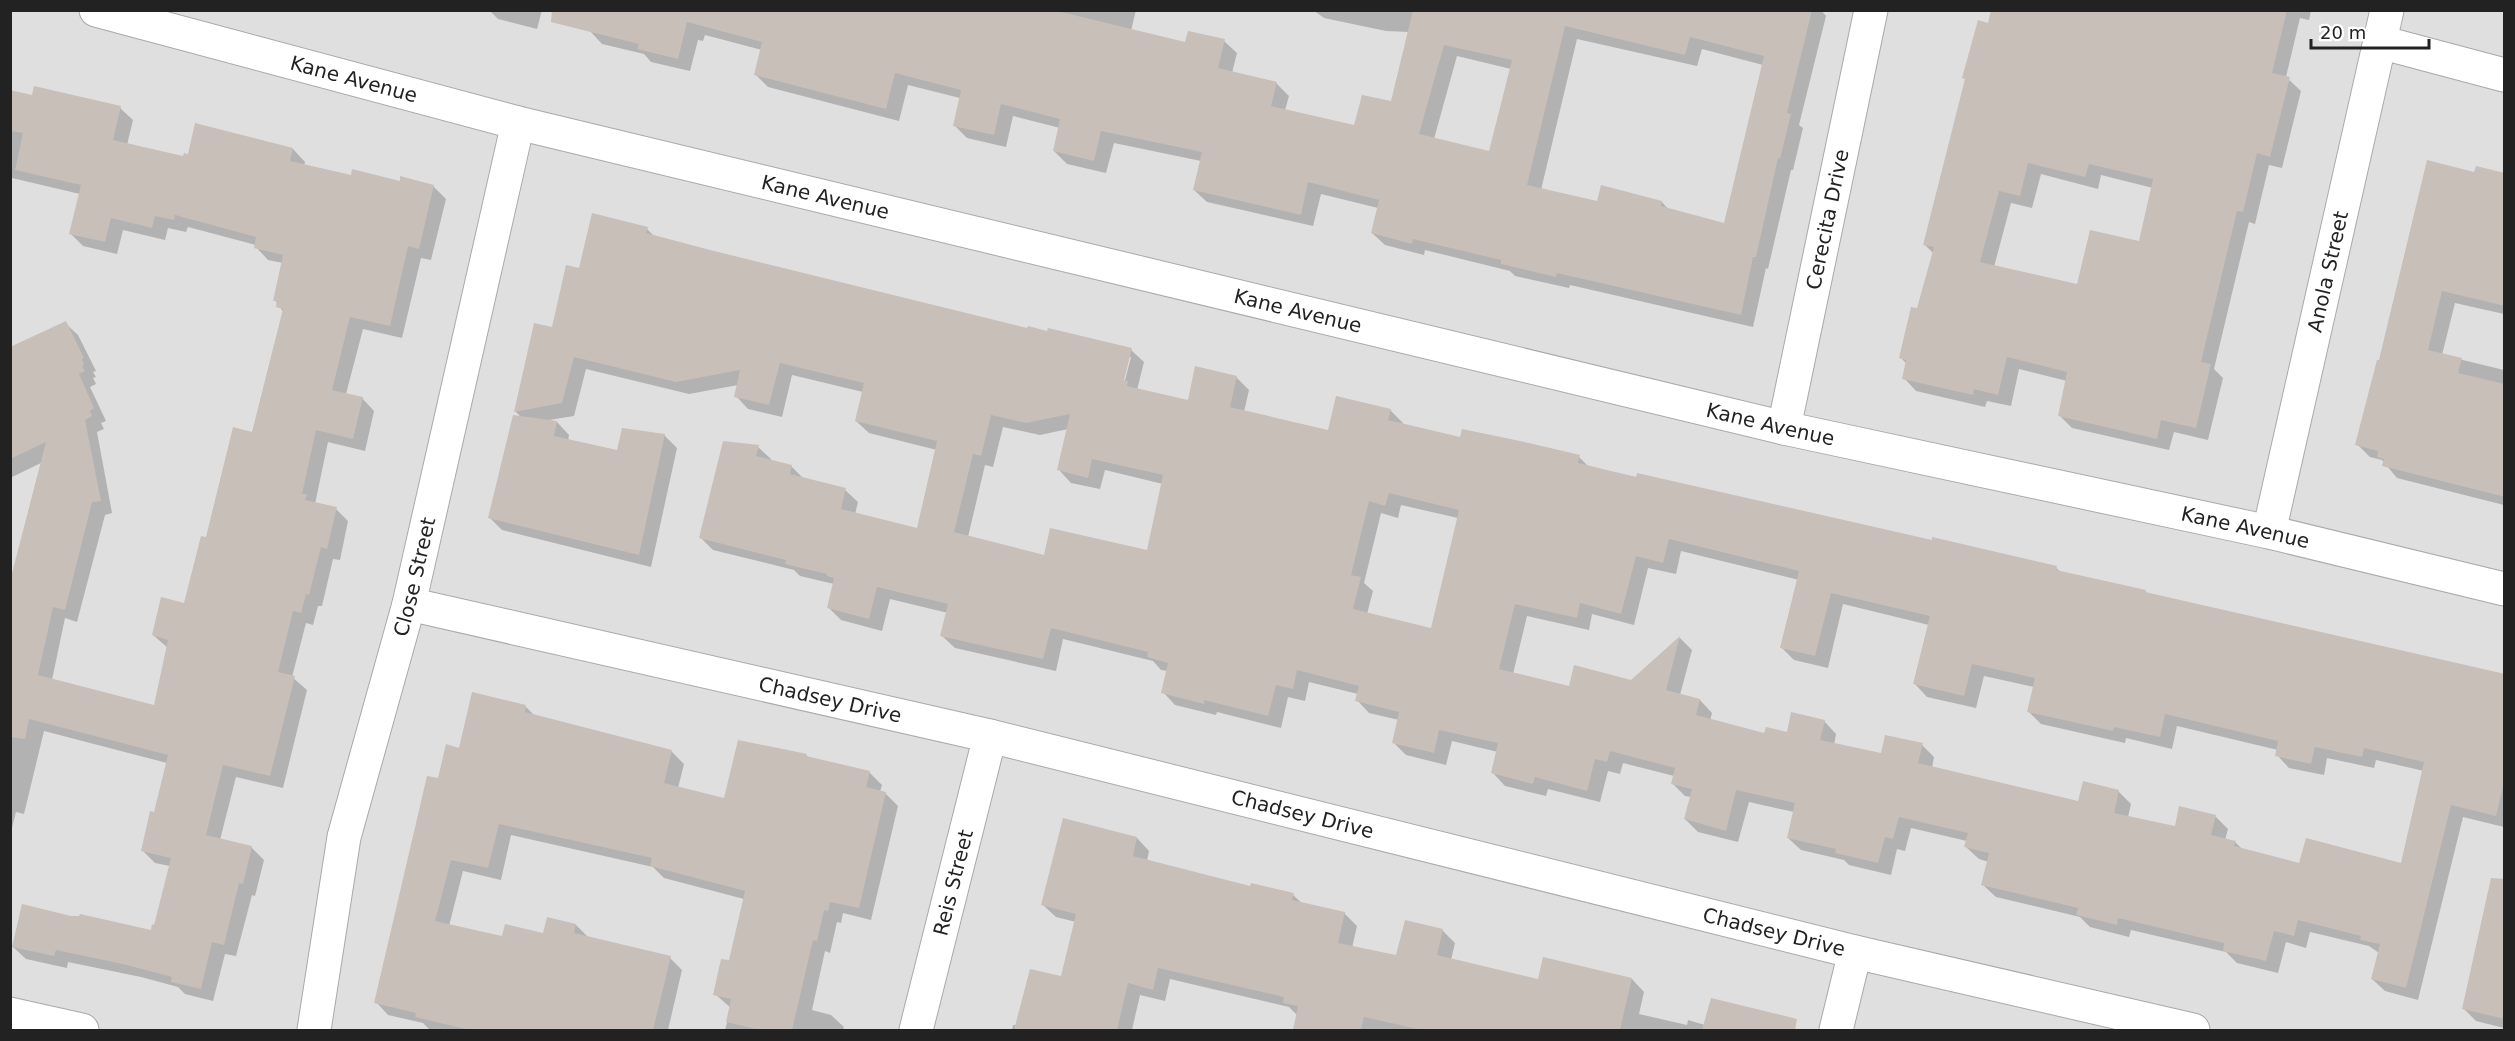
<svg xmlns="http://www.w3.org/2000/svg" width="2515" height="1041" viewBox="0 0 2515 1041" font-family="'DejaVu Sans',sans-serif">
<rect width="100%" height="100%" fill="#f2efe9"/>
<rect fill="#e0dfdf" x="11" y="11" width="2493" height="1019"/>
<g fill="#0003" fill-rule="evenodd">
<polygon points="489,10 542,10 537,29 498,19"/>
<path d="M595,10H1136L1131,31L1187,44L1224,41L1237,53L1232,73L1276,83L1289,96L1285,110L1356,126L1393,103L1409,32L1386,31L1324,18L1313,10H1821L1826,16L1799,125L1803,128L1793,170H1791L1768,269L1766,268L1753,327L1570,285L1569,288L1515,276L1510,271L1425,250L1424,255L1385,245L1372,233L1378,208L1321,194L1313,226L1207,202L1194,190L1201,161L1114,143L1106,173L1067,164L1054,151L1060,128L1013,116L1006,147L967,138L954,125L960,98L908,85L899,121L768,87L756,75L762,50L705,35L703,41L698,40L690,71L651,62L644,54L602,44L590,31ZM1577,39L1697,66L1702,49L1763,65L1725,225L1669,210L1662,202L1598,203L1541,190ZM1457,56L1511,69L1490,153L1434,139Z"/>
<path d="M2114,10H2311L2309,20L2300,18L2286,77L2301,91L2282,168L2269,165L2255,224L2249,222L2214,369L2223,378L2208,440L2174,432L2169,450L2072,428L2059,415L2067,381L2019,369L2011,406L1987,401L1985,407L1916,391L1904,378L1907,364L1901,358L1918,310L1933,253L1925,245L1989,24ZM2041,174L2098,189L2101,175L2153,188L2140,243L2078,286L1994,267L2011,203L2032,208Z"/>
<polygon points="10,92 33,97 120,108 133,120 127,145 184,158 293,149 305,162 304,166 352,177 433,186 446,199 431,260 421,258 402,338 363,329 346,394 362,398 374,411 365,451 328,442 315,504 336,509 348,521 340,560 333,559 322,606 318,606 313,625 306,623 292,677 307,690 283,788 236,777 220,840 251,847 264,860 255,896 252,895 236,956 225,954 213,1001 185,994 178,987 141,977 68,962 67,968 26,959 13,947 71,918 152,931 155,927 170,866 155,863 142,850 155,814 167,763 44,731 24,814 16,812 10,835 10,587 43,462 10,478 10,398 65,323 78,335 96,371 93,372 96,377 93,378 96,384 90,387 106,421 101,423 104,429 97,432 112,513 105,515 77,622 65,618 52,680 155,706 168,648 153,635 186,605 207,539 253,433 284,313 275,300 283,263 268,260 256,247 256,245 188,227 186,232 168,228 165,240 123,230 117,254 83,246 70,233 80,194 12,178 10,185"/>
<polygon points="2475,174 2504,175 2504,314 2455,303 2442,355 2504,370 2504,505 2397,478 2382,460 2370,457 2357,444 2380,362"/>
<path d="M647,229L655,237L1028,330L1131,350L1144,362L1137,390L1189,402L1236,377L1249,390L1244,412L1329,431L1390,410L1403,423L1402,425L1461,438L1579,457L1589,467L2056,568L2061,572L2145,591L2148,594L2504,676V827L2463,817L2418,1000L2385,991L2372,979L2379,953L2369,946L2310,932L2306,948L2286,942L2278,973L2237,963L2226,952L2131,930L2129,937L2090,927L2080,917L1996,897L1983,885L1989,862L1979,859L1966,847L1967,841L1911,828L1905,851L1897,849L1891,875L1849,865L1844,860L1801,850L1788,838L1794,812L1749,802L1738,842L1698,832L1685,819L1691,797L1685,796L1672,783L1674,776L1623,763L1620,774L1608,771L1600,802L1548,789L1546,796L1505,786L1493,773L1498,752L1452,741L1446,765L1406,755L1393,742L1399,720L1369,713L1357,700L1358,694L1309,682L1305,701L1288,697L1281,728L1217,712L1216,715L1175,705L1163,692L1168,671L1161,670L1153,661L1063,639L1056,671L955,648L942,636L948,613L890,599L882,631L841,620L828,607L834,584L800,576L794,570L713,550L701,538L758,447L771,459L770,461L791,466L805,480L845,490L858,502L855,514L918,530L937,450L869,433L856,421L863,392L792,375L782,417L748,409L736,396L738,385L689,394L586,369L574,416L549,420L557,422L569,435L568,441L619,452L664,435L677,448L651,567L502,530L489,517L522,418L516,412L536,325L553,329L580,270ZM1128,357H1131L1123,388L1121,387ZM1003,427L1040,435L1068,429L1059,470L1071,483L1100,489L1105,470L1163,484L1148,552L1045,556L968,537L985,465L993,467ZM1401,505L1458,518L1432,630L1367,614L1373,591L1364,583L1381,513L1398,518ZM1681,551L1799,580L1781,647L1794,660L1828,668L1843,604L1929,625L1915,684L1927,697L1976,708L1984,676L2034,687L2029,712L2041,724L2125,743L2126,738L2172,749L2177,726L2278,750L2277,755L2289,768L2324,775L2327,758L2374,768L2376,760L2424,771L2402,865H2301L2243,850L2235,842L2225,840L2228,829L2215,816L2176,828L2128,817L2131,804L2118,791L2079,803L1932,768L1934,757L1922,745L1882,755L1834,745L1836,734L1824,721L1788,734L1765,735L1710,721L1712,713L1700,700L1680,695L1692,650L1680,638L1632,681L1570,688L1513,674L1527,616L1589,630L1592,614L1634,625L1648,568L1676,574Z"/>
<polygon points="526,707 535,716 672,752 684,764 678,788 725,800 806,755 809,758 870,773 882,785 880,792 886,794 898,806 871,920 843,913 841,923 837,922 830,953 825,951 812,1010 831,1015 844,1027 843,1030 725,1030 731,1008 715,994 730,962 744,899 664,878 653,867 511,835 501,880 463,871 449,926 503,938 544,935 576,925 588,937 670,958 682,970 668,1030 436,1030 429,1029 423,1023 388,1015 376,1002 439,780 460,749"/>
<polygon points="1137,838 1149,851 1147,861 1251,887 1293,895 1303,904 1344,913 1357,926 1352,948 1397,957 1442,930 1455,943 1451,960 1539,981 1632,979 1644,992 1639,1014 1687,1025 1688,1020 1705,1025 1784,1027 1783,1030 1385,1030 1377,1029 1376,1030 1294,1030 1298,1016 1289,1007 1170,979 1165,1001 1140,995 1132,1030 1012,1030 1013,1025 1017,1025 1062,978 1076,922 1056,917 1043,905"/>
<polygon points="2504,896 2504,1028 2476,1021 2463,1008"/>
</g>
<g fill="#c7bfb8" fill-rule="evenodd">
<path d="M552,10H1053L1185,42L1188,31L1225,39L1218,68L1277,82L1271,106L1354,125L1362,95L1391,101L1413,10H1812L1787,113L1791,114L1780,159L1778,158L1756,257H1753L1741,315L1557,273L1556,277L1501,264V260L1413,239L1412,244L1371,233L1379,200L1308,182L1301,215L1193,190L1202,152L1101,131L1094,161L1053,151L1060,119L1001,104L994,135L953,126L961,90L895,73L886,109L754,75L762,42L687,22L678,59L637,49L639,44L551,22ZM1565,26L1685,55L1690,37L1764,56L1724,223L1661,206L1662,201L1601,185L1597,201L1527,185ZM1444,45L1512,60L1489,151L1419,134Z"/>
<path d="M1991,10H2287L2272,73L2290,77L2270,157L2257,153L2243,212L2237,211L2201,362L2211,364L2196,428L2161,420L2157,439L2058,416L2067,372L2007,357L1998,395L1974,389L1973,395L1902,379L1906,360L1899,358L1911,307L1917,308L1934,247L1923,245L1965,79L1962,78L1978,20L1988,23ZM2028,163L2085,177L2089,164L2153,179L2139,241L2090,230L2077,284L1980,262L1999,191L2020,196Z"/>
<polygon points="34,86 121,106 113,140 183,156 184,153 188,154 195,123 293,148 290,161 351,175 352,169 400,181 400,176 434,185 419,249 408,246 390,326 350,317 332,390 363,397 353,439 316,430 302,494 307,494 305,500 337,507 327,549 321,547 309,595 306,594 301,613 293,611 278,672 295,676 270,776 223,765 206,835 252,846 243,884 239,883 224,945 212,942 201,989 171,982 172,977 127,965 56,950 54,956 12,947 22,904 71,916 79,916 80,914 151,930 152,924 154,925 171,858 141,851 150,811 154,812 168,755 29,719 25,739 10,737 10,581 46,442 10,459 10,347 66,321 84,358 82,359 84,364 82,366 85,371 79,374 94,408 90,411 92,416 85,420 101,501 92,502 65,610 53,607 38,675 154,705 168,640 152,635 161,597 184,603 201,536 206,537 233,427 252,432 283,309 276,307 277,301 273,301 283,255 254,248 256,237 175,215 174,220 155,216 152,228 111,218 105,242 69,234 81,185 15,170 23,133 10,131 10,90 32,95"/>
<polygon points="2427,160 2474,172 2476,166 2505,173 2505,306 2442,291 2428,350 2462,358 2458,373 2505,384 2505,497 2382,466 2384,459 2377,457 2378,451 2355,445 2377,360 2379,360"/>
<path d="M592,213L648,227L646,233L714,251L1027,328L1028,326L1047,331L1048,328L1132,348L1124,380L1128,381L1127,386L1188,400L1195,366L1237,376L1230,407L1328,430L1336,396L1391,409L1388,420L1460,437L1462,429L1529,443L1580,455L1578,463L1636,477L1637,473L1932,540V537L2057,566L2056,570L2146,590L2145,592L2505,674V778L2496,816L2451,805L2406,988L2371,979L2380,944L2360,940L2361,936L2298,920L2294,936L2274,931L2266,961L2223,951L2224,943L2118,918L2117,925L2076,915L2078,908L1981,885L1989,853L1964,847L1968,833L1899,817L1893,839L1885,837L1878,863L1835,853L1836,849L1787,838L1795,803L1736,790L1726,831L1684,819L1692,789L1671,784L1675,768L1610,751L1607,762L1595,759L1587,791L1535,777L1533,784L1491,773L1498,743L1439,730L1434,753L1392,743L1399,712L1355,701L1359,686L1297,670L1293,689L1276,685L1268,716L1204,700V704L1161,693L1168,663L1147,657L1148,652L1051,628L1043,659L940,636L948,604L877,587L869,619L827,608L834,578L827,576V574L785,564L786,560L699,538L723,441L759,445L756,456L792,465L790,474L846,488L841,509L917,528L937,441L855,421L864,383L780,363L769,405L734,397L740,370L676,382L574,357L562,403L514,412L534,323L552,327L566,265L579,268ZM1070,414L1057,470L1088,478L1092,459L1163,475L1147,550L1050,528L1044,555L954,532L973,454L981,456L991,415L1026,423ZM1389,493L1459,510L1431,628L1353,609L1361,577L1351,575L1369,501L1385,506ZM1669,539L1799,571L1780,648L1815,656L1831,593L1930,616L1913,684L1964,696L1972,664L2035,678L2027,712L2113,731L2114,727L2160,737L2165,714L2278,741L2275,756L2311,764L2315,747L2362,757L2364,748L2424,762L2401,863L2306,838L2299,863L2234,846L2236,841L2211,835L2216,815L2179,806L2175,826L2114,813L2119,790L2083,781L2078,801L1918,763L1923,743L1885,735L1881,753L1820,740L1825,720L1791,712L1787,732L1766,727L1764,733L1696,715L1700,699L1666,690L1680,636L1631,680L1574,665L1569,686L1499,669L1515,604L1577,618L1580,603L1621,614L1636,556L1663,563Z"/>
<polygon points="513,415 557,421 554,436 617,450 622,428 665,434 639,555 488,518"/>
<polygon points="472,692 526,705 525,712 672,750 664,783 724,798 738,740 807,754 806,756 870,771 866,787 886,792 859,908 830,902 828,911 824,910 817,941 813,940 792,1030 760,1030 726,1022 731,999 713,995 721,959 729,960 745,891 650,866 652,858 499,824 488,868 451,860 435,921 502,936 505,924 543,933 547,917 576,924 574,933 671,956 653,1030 470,1030 415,1017 416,1013 374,1003 427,776 438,778 446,744 459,748"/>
<polygon points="1063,818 1137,837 1133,856 1250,886 1251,883 1294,893 1292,900 1345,912 1338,943 1396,955 1405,920 1443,929 1437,955 1538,979 1543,957 1632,978 1620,1030 1422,1030 1364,1017 1361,1030 1293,1030 1298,1006 1283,1003 1284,997 1158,968 1153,990 1128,983 1117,1030 1014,1030 1030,969 1061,976 1076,914 1041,905"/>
<polygon points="2491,878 2505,879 2505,1019 2462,1009"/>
<polygon points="1711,998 1797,1019 1795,1030 1702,1030"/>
</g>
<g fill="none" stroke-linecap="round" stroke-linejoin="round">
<defs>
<g id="minor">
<path id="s1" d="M96,10L518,123L1784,428L2269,532L2504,589"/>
<polyline points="2380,42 2504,75"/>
<path id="s2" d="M1784,428L1871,10"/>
<path id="s3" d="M2269,532L2387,10"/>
<path id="s4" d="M409,604L990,736L1855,952L2193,1030"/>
<polyline points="10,1014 82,1030"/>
<path id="s5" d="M314,1030L344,837L409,604L518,123"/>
<path id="s6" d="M916,1030L990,736"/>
<polyline points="1836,1030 1855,952"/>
</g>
</defs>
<use href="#minor" stroke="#a9a9a9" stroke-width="35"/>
<use href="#minor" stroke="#fff" stroke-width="33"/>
</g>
<g text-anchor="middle" stroke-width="4.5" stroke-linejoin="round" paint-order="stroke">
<g font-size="20" fill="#222" stroke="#fff">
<text dy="7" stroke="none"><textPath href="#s1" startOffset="267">Kane Avenue</textPath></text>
<text dy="7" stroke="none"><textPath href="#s1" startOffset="753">Kane Avenue</textPath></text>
<text dy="7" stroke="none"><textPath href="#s2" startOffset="213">Cerecita Drive</textPath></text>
<text dy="7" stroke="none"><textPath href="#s3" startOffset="267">Anola Street</textPath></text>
<text dy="7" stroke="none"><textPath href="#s1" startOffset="1239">Kane Avenue</textPath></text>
<text dy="7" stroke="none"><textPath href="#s1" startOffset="1725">Kane Avenue</textPath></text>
<text dy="7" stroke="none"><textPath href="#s1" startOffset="2211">Kane Avenue</textPath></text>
<text dy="7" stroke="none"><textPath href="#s5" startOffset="465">Close Street</textPath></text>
<text dy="7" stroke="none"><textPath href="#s4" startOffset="432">Chadsey Drive</textPath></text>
<text dy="7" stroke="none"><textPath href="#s4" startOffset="918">Chadsey Drive</textPath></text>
<text dy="7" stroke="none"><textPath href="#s6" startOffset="152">Reis Street</textPath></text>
<text dy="7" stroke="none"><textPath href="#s4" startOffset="1404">Chadsey Drive</textPath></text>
</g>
</g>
<rect width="2515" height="1041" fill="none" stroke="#222222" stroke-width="24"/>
<path d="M2311 39v9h118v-9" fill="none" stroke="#222222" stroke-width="3"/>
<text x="2320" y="39" font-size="18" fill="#222222" stroke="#ffffff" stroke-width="4.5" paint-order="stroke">20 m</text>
</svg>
